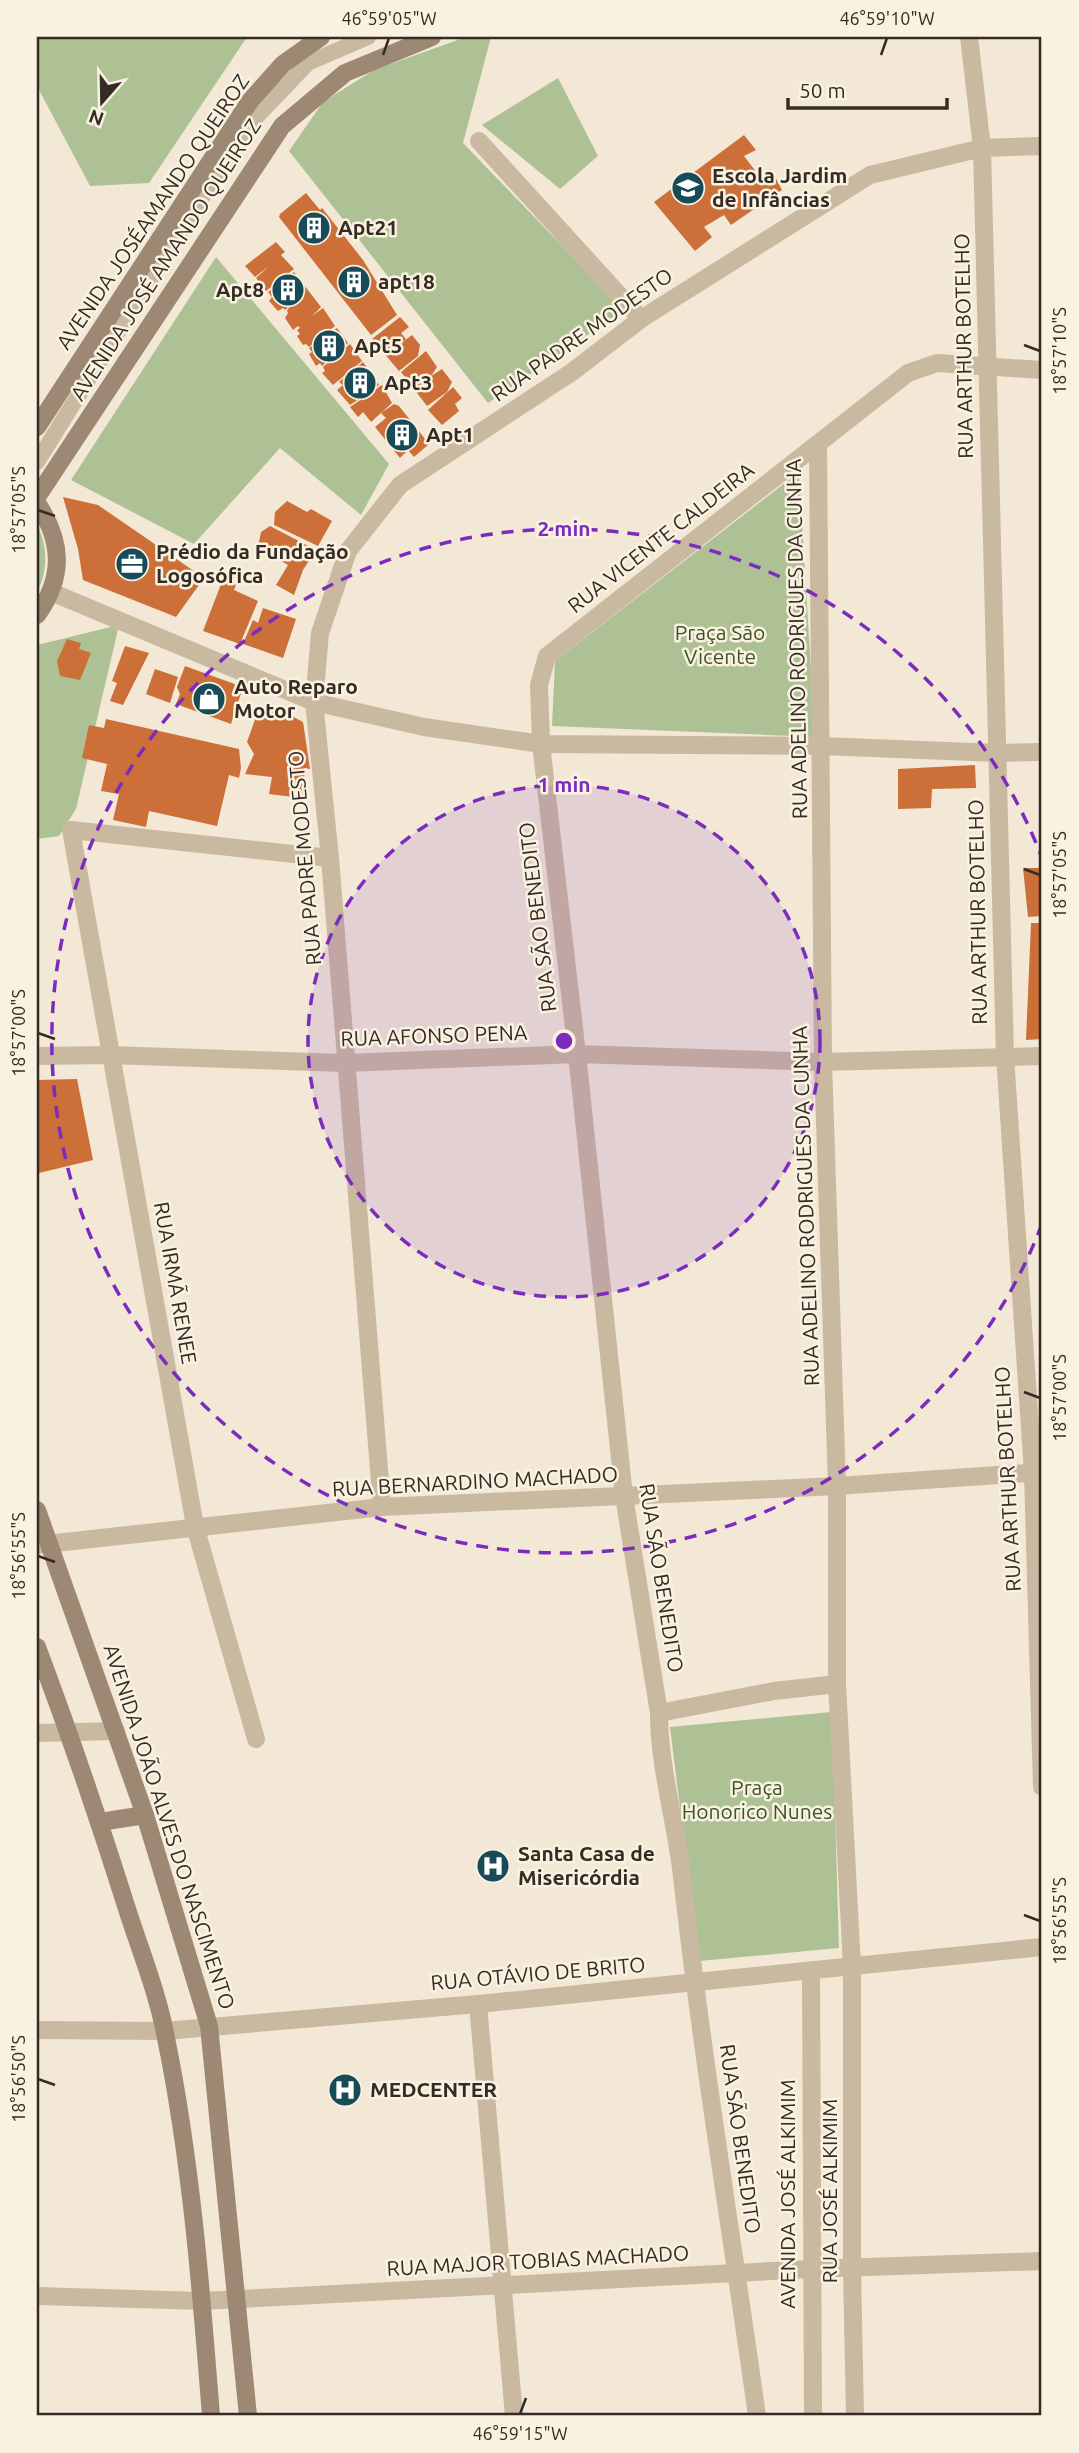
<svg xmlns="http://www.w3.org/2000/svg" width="1079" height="2453" viewBox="0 0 1079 2453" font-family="Ubuntu,sans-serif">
<rect width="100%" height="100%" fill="#f2e8d5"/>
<g fill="#adc195">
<polygon points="37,37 247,37 149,183 90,186 37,86"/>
<polygon points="466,37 491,37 463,143 624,310 488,403 289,151 323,102 374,70"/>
<polygon points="558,78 598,156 560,189 482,125"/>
<polygon points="216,257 389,464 361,515 280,448 194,544 71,480"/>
<polygon points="799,472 815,737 552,726 555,661"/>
<path d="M37,525C48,546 48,571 37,592Z"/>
<polygon points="119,625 76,809 59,836 37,839 37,645"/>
<polygon points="832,1712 839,1948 699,1961 670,1727"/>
</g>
<g fill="#cc6f39">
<polygon points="744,135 756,150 744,156 760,177 771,169 782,190 731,225 724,215 704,227 712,237 695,251 654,202"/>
<polygon points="306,193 320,210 322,208 363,260 397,315 371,335 279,217 280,214"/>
<polygon points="276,242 285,252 281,255 294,269 266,291 256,278 269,266 255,277 245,266"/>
<polygon points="294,272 321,307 312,316 323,308 335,326 309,347 306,344 303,345 297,336 300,334 297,330 300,328 298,326 293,330 285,318 288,313 287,310 298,297 285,310 283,308 278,311 269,301 272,297 268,292"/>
<polygon points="400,317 409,327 401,333 406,339 393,349 412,335 420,345 418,356 399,371 372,339"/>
<polygon points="337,328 348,343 322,366 320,363 316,366 309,354 312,352 309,348"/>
<polygon points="350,344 362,361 333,385 322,373 325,371 323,367"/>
<polygon points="426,351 437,367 431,376 442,369 452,382 447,392 427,406 401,372"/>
<polygon points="363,362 379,385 350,405 337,390 343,385 339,382"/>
<polygon points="382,385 392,403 371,422 363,412 358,417 350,407"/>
<polygon points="453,387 462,398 455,404 459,411 442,425 428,410"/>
<polygon points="394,404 399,406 429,444 414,457 408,450 400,458 375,427 386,418 381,413"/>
<polygon points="63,497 98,505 204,578 176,617 83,580 78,549"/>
<polygon points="287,501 307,512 311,509 332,521 318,546 274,525 275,512"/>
<polygon points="270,526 316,550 303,570 294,595 276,585 288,565 258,547 261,532"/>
<polygon points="223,579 236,585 234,590 258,601 240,644 203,631"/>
<polygon points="263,608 296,619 283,658 243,644 253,620 258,623"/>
<polygon points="67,639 81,643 79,649 91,653 80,680 60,676 57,661"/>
<polygon points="125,646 149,653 123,705 110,701 117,683 112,681"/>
<polygon points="185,666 243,687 231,724 176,704 180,694 177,687"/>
<polygon points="155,669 178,677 170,703 146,694"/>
<polygon points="275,707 303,722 310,769 305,768 302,798 269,794 272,777 245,774 254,754 247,742 258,711"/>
<polygon points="106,719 239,749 241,768 239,778 229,775 217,826 149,811 146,827 113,820 119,794 101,791 107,764 82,758 89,725 104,728"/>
<polygon points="975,765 976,788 932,789 931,808 898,809 898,769"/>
<polygon points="1023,868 1042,868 1042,916 1028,917"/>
<polygon points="1031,923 1042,923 1042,1039 1026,1040"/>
<polygon points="77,1079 93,1160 39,1173 37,1169 37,1080"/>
</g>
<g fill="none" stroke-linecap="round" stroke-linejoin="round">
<polyline stroke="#cab9a1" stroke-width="16" points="37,462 244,130 308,63 368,37"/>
<g stroke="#cab9a1" stroke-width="18">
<polyline points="969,37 982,148 1005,1056 1033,1473 1042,1787"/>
<polyline points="479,141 641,319"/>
<polyline points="818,444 823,1062 837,1486 837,1684 852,1966 852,2269 855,2416"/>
<polyline points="51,592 314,702 424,727 541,744 822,746 997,753 1042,752"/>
<polyline points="37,1056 110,1055 345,1063 577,1054 823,1062 1042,1056"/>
<polyline points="382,1507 330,858 314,702 320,633 348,551 400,485 572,372 641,319 870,175 982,148 1042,146"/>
<polyline points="37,1545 382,1507 837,1486 1042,1472"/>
<polyline points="659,1713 774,1691 837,1684"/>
<polyline points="37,1733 116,1731"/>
<polyline points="256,1739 195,1526 71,830 330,858"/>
<polyline points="811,1971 813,2416"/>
<polyline points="478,2004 514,2416"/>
<polyline points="37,2030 165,2031 478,2004 1042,1947"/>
<polyline points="37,2296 202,2301 811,2269 1042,2261"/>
<path d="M757,2416C732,2236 702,2056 682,1876C676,1822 659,1767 659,1713L624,1496L577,1054L541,744L539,685L547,656L908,373L937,363L1042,370"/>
</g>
<g stroke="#9d8873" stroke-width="18">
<polyline points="37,427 250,101 283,64 321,37"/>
<polyline points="37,497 282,126 345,73 432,37"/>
<path d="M37,503C63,542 64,577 37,615"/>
<polyline points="37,1510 145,1815 209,2026 248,2416"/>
<path d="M37,1647C70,1735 100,1823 128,1912C141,1952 157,1992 165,2033C191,2159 201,2288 211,2416"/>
<polyline points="100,1822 145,1815"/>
</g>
</g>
<path fill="none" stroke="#342b24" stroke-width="2.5" d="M383,55L389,38M881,55L887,38M1024,345L1040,351M38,510L55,516M1024,869L1040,875M38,1033L55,1039M1024,1392L1040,1398M38,1556L55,1562M1024,1915L1040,1921M38,2079L55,2085M520,2414L526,2398"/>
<circle cx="564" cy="1041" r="256" fill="#7b2cbf" fill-opacity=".12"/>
<g fill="none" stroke="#7b2cbf" stroke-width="3.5" stroke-dasharray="12 9">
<circle cx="564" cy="1041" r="256"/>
<path d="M1042 1224A512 512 0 1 1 1042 858"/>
</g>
<defs>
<symbol id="school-disc" viewBox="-11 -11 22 22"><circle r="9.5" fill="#184b57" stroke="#faf2e1"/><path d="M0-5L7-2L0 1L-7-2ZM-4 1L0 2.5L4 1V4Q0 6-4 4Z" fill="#fff"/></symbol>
<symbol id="building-disc" viewBox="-11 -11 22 22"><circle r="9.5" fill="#184b57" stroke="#faf2e1"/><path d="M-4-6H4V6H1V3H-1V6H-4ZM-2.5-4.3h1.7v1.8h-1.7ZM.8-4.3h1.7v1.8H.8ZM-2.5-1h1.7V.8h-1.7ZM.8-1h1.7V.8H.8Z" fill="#fff"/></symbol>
<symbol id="office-disc" viewBox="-11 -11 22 22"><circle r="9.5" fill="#184b57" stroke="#faf2e1"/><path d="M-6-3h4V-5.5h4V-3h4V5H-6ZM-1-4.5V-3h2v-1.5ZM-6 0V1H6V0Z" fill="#fff"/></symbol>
<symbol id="shop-disc" viewBox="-11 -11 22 22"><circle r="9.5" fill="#184b57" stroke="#faf2e1"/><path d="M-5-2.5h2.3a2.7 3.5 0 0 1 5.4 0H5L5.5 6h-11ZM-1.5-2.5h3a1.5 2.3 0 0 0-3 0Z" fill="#fff"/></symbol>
<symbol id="hospital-disc" viewBox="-11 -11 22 22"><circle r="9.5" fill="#184b57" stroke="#faf2e1"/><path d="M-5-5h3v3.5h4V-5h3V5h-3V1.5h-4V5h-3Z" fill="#fff"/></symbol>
</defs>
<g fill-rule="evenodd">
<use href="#school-disc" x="669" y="169" width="38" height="38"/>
<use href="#building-disc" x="295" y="209" width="38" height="38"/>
<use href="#building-disc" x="335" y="263" width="38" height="38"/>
<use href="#building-disc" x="269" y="271" width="38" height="38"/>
<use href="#building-disc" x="310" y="327" width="38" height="38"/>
<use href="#building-disc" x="341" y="364" width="38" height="38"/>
<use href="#building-disc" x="383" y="416" width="38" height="38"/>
<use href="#office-disc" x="113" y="545" width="38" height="38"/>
<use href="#shop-disc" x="190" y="680" width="38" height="38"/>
<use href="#hospital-disc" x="474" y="1847" width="38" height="38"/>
<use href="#hospital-disc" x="326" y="2071" width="38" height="38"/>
</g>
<g text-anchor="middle" stroke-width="5" stroke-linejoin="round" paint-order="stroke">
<g font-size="21" font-weight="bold" fill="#342b24" stroke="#faf2e1" text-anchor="start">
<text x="712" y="183">Escola Jardim<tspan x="712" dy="24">de Infâncias</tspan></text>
<text x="338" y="235">Apt21</text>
<text x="378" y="289">apt18</text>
<text x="264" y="297" text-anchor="end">Apt8</text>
<text x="354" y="353">Apt5</text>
<text x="384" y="390">Apt3</text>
<text x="426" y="442">Apt1</text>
<text x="156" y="559">Prédio da Fundação<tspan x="156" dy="24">Logosófica</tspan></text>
<text x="234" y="694">Auto Reparo<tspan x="234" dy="24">Motor</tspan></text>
<text x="518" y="1861">Santa Casa de<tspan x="518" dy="24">Misericórdia</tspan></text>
<text x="370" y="2097">MEDCENTER</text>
</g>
<g font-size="21" fill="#342b24" stroke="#faf2e1">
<text transform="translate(153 212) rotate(-56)" y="7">AVENIDA JOSÉAMANDO QUEIROZ</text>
<text transform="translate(166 260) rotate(-57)" y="7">AVENIDA JOSÉ AMANDO QUEIROZ</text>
<text transform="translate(582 335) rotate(-35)" y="7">RUA PADRE MODESTO</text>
<text transform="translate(964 346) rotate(-91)" y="7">RUA ARTHUR BOTELHO</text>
<text transform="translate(661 538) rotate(-38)" y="7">RUA VICENTE CALDEIRA</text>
<text transform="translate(797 639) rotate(-91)" y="7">RUA ADELINO RODRIGUES DA CUNHA</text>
<text transform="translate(305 858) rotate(-95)" y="7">RUA PADRE MODESTO</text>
<text transform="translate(978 912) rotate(-91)" y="7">RUA ARTHUR BOTELHO</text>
<text transform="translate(538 917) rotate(-97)" y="7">RUA SÃO BENEDITO</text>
<text transform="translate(434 1036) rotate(-2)" y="7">RUA AFONSO PENA</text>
<text transform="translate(806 1206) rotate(-92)" y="7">RUA ADELINO RODRIGUES DA CUNHA</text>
<text transform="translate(175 1283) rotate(80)" y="7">RUA IRMÃ RENEE</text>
<text transform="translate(1008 1479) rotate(-93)" y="7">RUA ARTHUR BOTELHO</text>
<text transform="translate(475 1482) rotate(-3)" y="7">RUA BERNARDINO MACHADO</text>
<text transform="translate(661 1578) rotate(81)" y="7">RUA SÃO BENEDITO</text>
<text transform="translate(169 1827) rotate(72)" y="7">AVENIDA JOÃO ALVES DO NASCIMENTO</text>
<text transform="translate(538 1974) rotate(-5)" y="7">RUA OTÁVIO DE BRITO</text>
<text transform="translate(740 2139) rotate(82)" y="7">RUA SÃO BENEDITO</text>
<text transform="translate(830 2191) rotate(-90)" y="7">RUA JOSÉ ALKIMIM</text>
<text transform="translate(788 2194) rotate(-90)" y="7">AVENIDA JOSÉ ALKIMIM</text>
<text transform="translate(538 2261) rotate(-3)" y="7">RUA MAJOR TOBIAS MACHADO</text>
</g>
<g font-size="21" fill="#3d5327" stroke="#faf2e1">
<text x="720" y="640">Praça São<tspan x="720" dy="24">Vicente</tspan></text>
<text x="757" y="1795">Praça<tspan x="757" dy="24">Honorico Nunes</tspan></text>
</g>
</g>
<circle cx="564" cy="1041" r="10" fill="#7b2cbf" stroke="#faf2e1" stroke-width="3.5"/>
<g font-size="21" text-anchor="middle" font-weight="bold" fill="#7b2cbf" stroke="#faf2e1" stroke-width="5" stroke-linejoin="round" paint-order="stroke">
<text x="564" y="536">2 min</text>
<text x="564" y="792">1 min</text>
</g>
<rect width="1079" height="2453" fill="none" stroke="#faf2e1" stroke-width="77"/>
<g transform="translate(102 102) rotate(200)" stroke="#faf2e1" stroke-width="5" paint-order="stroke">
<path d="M0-5L12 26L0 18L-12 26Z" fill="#342b24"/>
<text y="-10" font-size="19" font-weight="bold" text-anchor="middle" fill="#342b24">N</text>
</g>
<path d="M788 98v10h159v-10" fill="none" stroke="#342b24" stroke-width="3.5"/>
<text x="799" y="98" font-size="21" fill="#342b24" stroke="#faf2e1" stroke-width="5" paint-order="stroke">50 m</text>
<rect x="38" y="38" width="1002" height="2376" fill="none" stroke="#342b24" stroke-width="2.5"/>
<g font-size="18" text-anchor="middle" fill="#342b24">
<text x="389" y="25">46°59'05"W</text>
<text x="887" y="25">46°59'10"W</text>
<text transform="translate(1060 351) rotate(-90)" y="6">18°57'10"S</text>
<text transform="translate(19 510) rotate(-90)" y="6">18°57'05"S</text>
<text transform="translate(1060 875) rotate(-90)" y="6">18°57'05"S</text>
<text transform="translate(19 1033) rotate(-90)" y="6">18°57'00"S</text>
<text transform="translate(1060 1398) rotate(-90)" y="6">18°57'00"S</text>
<text transform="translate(19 1556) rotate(-90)" y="6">18°56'55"S</text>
<text transform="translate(1060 1921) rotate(-90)" y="6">18°56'55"S</text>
<text transform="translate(19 2079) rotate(-90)" y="6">18°56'50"S</text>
<text x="520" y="2440">46°59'15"W</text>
</g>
</svg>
